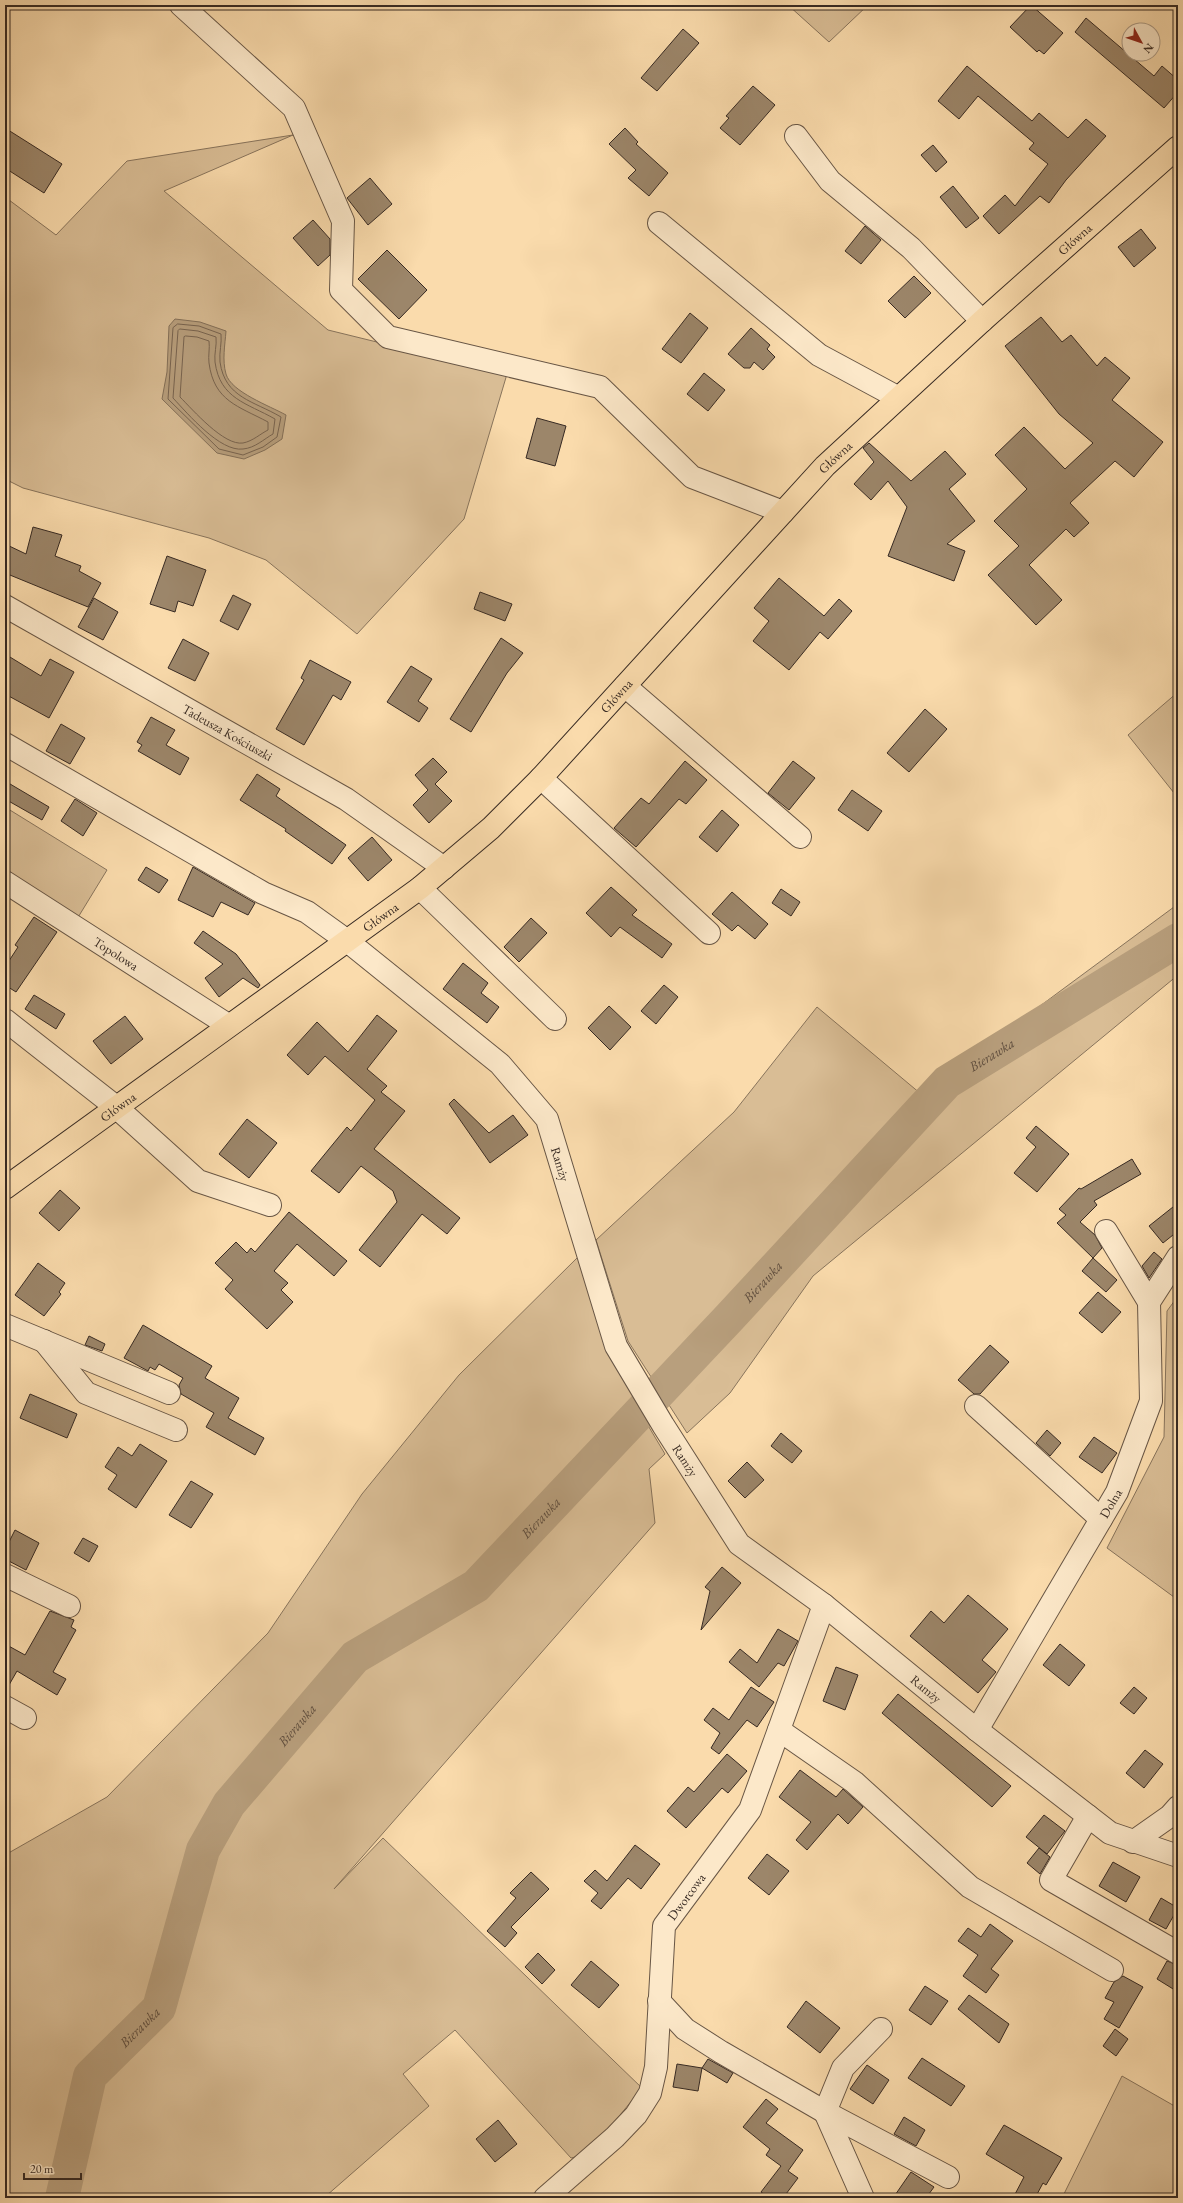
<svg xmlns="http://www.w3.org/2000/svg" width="1183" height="2203" viewBox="0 0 1183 2203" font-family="'EB Garamond',serif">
<rect width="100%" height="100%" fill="#fadbac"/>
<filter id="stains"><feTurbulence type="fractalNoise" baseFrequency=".005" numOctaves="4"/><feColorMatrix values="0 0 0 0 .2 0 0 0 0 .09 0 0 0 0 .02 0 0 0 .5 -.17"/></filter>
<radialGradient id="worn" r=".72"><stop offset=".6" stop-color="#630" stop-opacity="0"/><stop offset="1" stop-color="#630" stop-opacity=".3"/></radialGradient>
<g fill="#d9bd95" stroke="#88745c">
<polygon points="788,5 868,5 829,42"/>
<polygon points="293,135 164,191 328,330 507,374 464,519 357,634 266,560 209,538 23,488 5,479 5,197 56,235 127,161"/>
<polygon points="1178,692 1178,798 1128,735"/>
<polygon points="5,807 107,870 77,919 5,873"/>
<polygon points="1178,904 1178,975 813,1276 730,1393 687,1433 628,1341 596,1240 734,1112 817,1007 921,1094"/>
<path d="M579,1256C597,1308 611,1361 641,1407L475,1582L384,1634L346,1660L278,1743L226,1801L203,1842L190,1882L232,1815L358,1665L479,1593L640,1412L665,1454L649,1469L655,1523L334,1889L383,1838L642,2088L616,2120L584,2155L571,2158L455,2030L403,2074L429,2106L326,2196L327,2198H76L77,2195L73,2198H5V1855L107,1797L268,1633L362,1494L459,1375Z"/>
<polygon points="1178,1296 1178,1600 1107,1548 1164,1437 1167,1311"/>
<polygon points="1122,2076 1178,2108 1178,2198 1062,2198"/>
</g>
<path fill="#b89f7d" stroke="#847059" d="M175,319L200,322L226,331C225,345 222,360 226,374C231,392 270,406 286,415L282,439L265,450L244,459L217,453L162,399L167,372L169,326Z"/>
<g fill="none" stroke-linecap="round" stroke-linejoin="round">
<g stroke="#786450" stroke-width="1">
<path d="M178,324L199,326L221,334C222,343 219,352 220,362C225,398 254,401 281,417L277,437L263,447L243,455L219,449L168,399L173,328Z"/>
<path d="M180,329L198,331L216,337C217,345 214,354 215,362C220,399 247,403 275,419L273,434C264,439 255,448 243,449C220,452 188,414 173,398L178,331Z"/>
<path d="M186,336L197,337L209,341C210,348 208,356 209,363C214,401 238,406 268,422V430C260,434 253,441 243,443C224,446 193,410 180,397L184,337Z"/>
</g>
<path stroke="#b89f7d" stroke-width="34" id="s1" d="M62,2198L90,2076L159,2008L203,1850L229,1804L355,1657L476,1586L729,1318L947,1082L1178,940"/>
</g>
<g fill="#9c866a" stroke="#372a23">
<polygon points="1031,5 1063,33 1044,54 1039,50 1037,52 1010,27"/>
<polygon points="1086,18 1154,76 1162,66 1178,80 1178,92 1164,108 1075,32"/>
<polygon points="683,29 699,43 657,91 641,78"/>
<polygon points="967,66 1032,121 1039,113 1068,138 1086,119 1106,136 1066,180 1049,203 1040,196 999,234 983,216 1005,195 1015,206 1048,164 1029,149 1034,143 978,96 959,119 938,101"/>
<polygon points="753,86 775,105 740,145 720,128 729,118 726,116"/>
<polygon points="5,128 62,164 44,193 5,168"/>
<polygon points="625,128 638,142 636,144 668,173 649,196 628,178 636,170 609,144"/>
<polygon points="933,145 947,162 936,172 921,155"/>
<polygon points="370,178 392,204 368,225 347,198"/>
<polygon points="953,186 979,218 966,228 940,197"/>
<polygon points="313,220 330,239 330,255 318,266 293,238"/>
<polygon points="865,226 881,240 861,264 845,251"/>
<polygon points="1141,229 1156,248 1134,267 1118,247"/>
<polygon points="387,250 427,290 399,319 358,279"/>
<polygon points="914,276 931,293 905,318 888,301"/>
<polygon points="690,313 708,328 681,363 662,349"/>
<polygon points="1041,317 1062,342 1071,335 1097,366 1105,357 1130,378 1112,400 1163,442 1134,477 1115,461 1070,503 1089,523 1074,537 1066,529 1029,565 1062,600 1036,625 988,575 1019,546 994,521 1027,489 995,455 1024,427 1065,469 1093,443 1059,414 1005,346"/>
<polygon points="751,328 770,345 767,349 775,357 763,370 754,362 750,368 744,368 728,354"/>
<polygon points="704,373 725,390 708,411 687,394"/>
<polygon points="537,418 566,426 555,466 526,458"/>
<polygon points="869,443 911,481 945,451 966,474 949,489 975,521 947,544 965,551 954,581 888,556 907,507 888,481 871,500 854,484 874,462 863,448"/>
<polygon points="33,527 62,535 55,556 81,566 79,571 101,583 88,607 5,573 5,544 26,554"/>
<polygon points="167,556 206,570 193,606 178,601 175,612 150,604"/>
<polygon points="779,578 824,616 839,599 852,611 828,639 820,632 789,670 753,641 769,621 754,608"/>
<polygon points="480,592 512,604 505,621 474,609"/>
<polygon points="233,595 251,604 238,630 220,621"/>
<polygon points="94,598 118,612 103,640 78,627"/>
<polygon points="501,638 523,653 507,673 471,732 450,719"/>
<polygon points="183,639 209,653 195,681 168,668"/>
<polygon points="5,654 41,676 50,659 74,672 49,718 5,694"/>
<polygon points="310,660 351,682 341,700 333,695 304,745 276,729 304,680 301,678"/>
<polygon points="411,666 432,679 418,701 428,708 419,722 387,702"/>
<polygon points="925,709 947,729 909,772 887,753"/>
<polygon points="151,717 175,730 166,745 189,758 180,775 138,751 142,745 137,742"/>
<polygon points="61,724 85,738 70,764 46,751"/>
<polygon points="433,758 447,772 435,784 452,801 429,823 413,805 428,790 415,775"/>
<polygon points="685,761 707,780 686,804 679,799 636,847 614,828 641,798 649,804"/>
<polygon points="793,761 815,778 789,810 768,793"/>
<polygon points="257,774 280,789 276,796 346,845 332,864 285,831 286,829 240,800"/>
<polygon points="5,781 49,807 42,820 5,799"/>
<polygon points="852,790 882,811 868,831 838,810"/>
<polygon points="75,799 97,813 83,836 61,821"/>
<polygon points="722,810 739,825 717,852 699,837"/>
<polygon points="372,837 392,860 368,881 348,858"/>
<polygon points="146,867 168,880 159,893 138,880"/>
<polygon points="193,867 255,903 248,915 221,902 213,917 178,900"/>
<polygon points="611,887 637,910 632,915 672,944 662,958 620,927 611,937 586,913"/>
<polygon points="781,889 800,902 791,916 772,903"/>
<polygon points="732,892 768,924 755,939 738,925 732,931 712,914"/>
<polygon points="34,917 57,932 16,992 5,985 5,967 18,947 15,945"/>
<polygon points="531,918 547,933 519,962 504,947"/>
<polygon points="203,931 236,954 260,985 258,988 243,978 219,997 205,978 223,964 194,943"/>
<polygon points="463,963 488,983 481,993 499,1007 487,1023 443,989"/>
<polygon points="664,985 678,997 656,1024 641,1011"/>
<polygon points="34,995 65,1014 56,1029 25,1009"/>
<polygon points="609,1006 631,1027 610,1050 588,1028"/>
<polygon points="377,1015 397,1031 367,1069 387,1086 381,1092 405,1111 374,1149 460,1218 447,1234 422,1214 380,1267 359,1250 397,1202 393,1191 361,1166 339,1193 311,1171 347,1127 351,1131 375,1100 325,1056 308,1075 287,1055 317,1022 348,1052"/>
<polygon points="125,1016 143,1039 111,1064 93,1041"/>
<polygon points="454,1099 489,1133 513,1115 528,1135 490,1163 449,1104"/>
<polygon points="247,1119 277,1143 249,1178 219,1154"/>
<polygon points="1036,1126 1069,1154 1037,1192 1014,1173 1036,1147 1026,1138"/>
<polygon points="1132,1159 1141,1174 1094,1201 1097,1205 1080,1222 1095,1235 1102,1248 1093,1258 1057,1223 1066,1215 1059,1209 1079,1188 1081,1189"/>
<polygon points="60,1190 80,1208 59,1231 39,1213"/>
<polygon points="1178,1203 1178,1231 1163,1243 1149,1226"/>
<polygon points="289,1212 347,1261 334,1276 297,1244 274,1271 288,1283 281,1290 293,1302 267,1329 225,1289 233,1280 215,1263 236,1242 247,1253 251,1248 255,1252"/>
<polygon points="1154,1252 1162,1259 1149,1278 1142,1266"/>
<polygon points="1093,1258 1117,1280 1106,1292 1082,1271"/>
<polygon points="38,1263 65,1283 59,1292 61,1294 44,1316 15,1295"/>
<polygon points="1098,1292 1121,1312 1102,1333 1079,1313"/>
<polygon points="143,1325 212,1366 205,1378 239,1398 228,1418 264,1438 255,1455 206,1427 214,1413 181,1394 179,1385 183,1378 159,1364 155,1370 150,1367 148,1371 124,1358"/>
<polygon points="89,1336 105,1344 102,1351 85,1345"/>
<polygon points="990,1345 1009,1362 980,1394 974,1394 958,1380"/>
<polygon points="30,1394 77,1414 67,1438 20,1418"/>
<polygon points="1047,1430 1061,1443 1050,1456 1036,1443"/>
<polygon points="781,1433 802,1451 792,1463 771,1446"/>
<polygon points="1094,1437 1117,1453 1102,1473 1079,1457"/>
<polygon points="140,1444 167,1461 136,1508 108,1489 117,1475 105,1467 118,1447 132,1456"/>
<polygon points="747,1462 764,1480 745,1498 728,1481"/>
<polygon points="191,1481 213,1494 191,1528 169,1515"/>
<polygon points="15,1530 39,1543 26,1570 5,1559 5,1550"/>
<polygon points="83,1538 98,1546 89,1562 74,1553"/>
<polygon points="722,1567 741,1583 701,1630 710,1591 705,1587"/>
<polygon points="968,1595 1008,1629 982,1660 996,1672 978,1693 910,1636 931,1611 944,1623"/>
<polygon points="50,1611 74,1620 71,1627 76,1630 53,1672 66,1679 57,1695 17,1671 5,1692 5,1644 25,1655"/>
<polygon points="778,1629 798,1641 784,1666 778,1663 759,1687 729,1662 740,1649 757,1663"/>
<polygon points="1060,1644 1085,1665 1069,1686 1043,1665"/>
<polygon points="836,1667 858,1675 845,1710 823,1701"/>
<polygon points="751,1687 774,1702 757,1727 747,1720 719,1754 711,1748 720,1733 704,1720 713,1708 729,1720"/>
<polygon points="1134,1687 1147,1698 1134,1714 1120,1703"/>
<polygon points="898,1694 1011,1786 992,1807 882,1713"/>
<polygon points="1145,1750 1163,1764 1144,1788 1126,1773"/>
<polygon points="727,1754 747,1771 728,1793 722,1788 686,1828 667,1811 688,1787 694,1792"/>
<polygon points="800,1770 836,1797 843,1789 863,1807 848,1824 838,1814 807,1850 796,1840 811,1822 779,1797"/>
<polygon points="1044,1815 1065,1831 1047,1854 1026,1837"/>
<polygon points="635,1845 660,1864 641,1889 628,1878 601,1909 591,1901 598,1893 584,1881 595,1870 607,1881"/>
<polygon points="1039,1848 1050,1857 1040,1874 1027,1863"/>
<polygon points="767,1854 789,1871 769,1895 748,1878"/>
<polygon points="1113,1862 1140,1877 1126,1902 1099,1886"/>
<polygon points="531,1872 549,1889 511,1927 517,1933 505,1947 487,1931 516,1898 510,1893"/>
<polygon points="1161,1898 1178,1908 1166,1929 1149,1920"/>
<polygon points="990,1924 1013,1941 991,1969 999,1975 986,1993 963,1976 978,1955 958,1941 968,1928 981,1937"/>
<polygon points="538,1953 555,1970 542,1984 525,1967"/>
<polygon points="591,1961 619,1985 599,2008 571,1985"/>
<polygon points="1167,1961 1178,1965 1178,1992 1157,1979"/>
<polygon points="1123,1976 1143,1987 1119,2028 1104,2019 1114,2002 1105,1998 1114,1982"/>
<polygon points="925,1986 948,2001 931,2025 909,2010"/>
<polygon points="969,1995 1009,2024 999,2043 958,2009"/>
<polygon points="806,2001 840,2028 820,2053 787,2027"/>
<polygon points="1115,2029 1128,2039 1116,2056 1103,2046"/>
<polygon points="922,2058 965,2086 951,2106 908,2078"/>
<polygon points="708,2059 733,2073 727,2083 702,2068"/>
<polygon points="677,2064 702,2068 698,2091 673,2087"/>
<polygon points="867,2065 889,2080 873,2104 850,2089"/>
<polygon points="766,2099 778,2109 766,2123 803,2150 788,2171 798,2178 783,2198 769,2198 761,2192 781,2166 766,2155 770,2149 743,2127"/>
<polygon points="904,2117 925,2130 916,2146 894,2134"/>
<polygon points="498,2120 517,2144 495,2162 476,2139"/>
<polygon points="1004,2125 1062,2158 1046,2185 1043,2183 1035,2198 1013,2198 1024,2177 986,2154"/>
<polygon points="911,2172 934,2187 926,2198 893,2198"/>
</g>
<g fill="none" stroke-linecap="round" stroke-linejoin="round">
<defs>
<g id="minor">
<polyline points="181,5 294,108 343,221 341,290 388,337 600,387 692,477 783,512"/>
<polyline points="796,136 830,181 911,248 982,321"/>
<polyline points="659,223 819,355 897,397"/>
<path id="s2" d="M5,606L346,799L444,868"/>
<polyline points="625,686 800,837"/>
<path id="s3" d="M5,744L263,893L307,912L346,940L500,1064L547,1119L616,1346L663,1425L739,1544L824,1605L977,1730L1110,1833L1178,1856"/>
<polyline points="541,778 709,933"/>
<path id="s4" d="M5,882L228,1025"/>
<polyline points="420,888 555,1019"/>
<polyline points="5,1020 116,1107 198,1181 270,1205"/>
<polyline points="1106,1231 1149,1302"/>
<polyline points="5,1325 169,1393"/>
<polyline points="44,1341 86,1393 176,1430"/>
<polyline points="976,1406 1101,1519"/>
<polyline points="5,1575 69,1606"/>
<polyline points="5,1707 25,1718"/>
<polyline points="779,1730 854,1782 970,1887 1112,1970"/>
<path id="s5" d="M977,1730L1117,1492L1151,1401L1149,1302L1178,1257"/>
<polyline points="1088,1816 1051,1880 1178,1953"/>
<polyline points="1133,1842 1170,1816 1178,1807"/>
<polyline points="659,2001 685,2029 721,2052 825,2112 948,2177"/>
<path id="s6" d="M545,2198L615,2137L636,2115L650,2093L656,2067L664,1926L750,1810L824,1605"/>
<polyline points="863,2198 825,2112 843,2068 881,2029"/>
</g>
<g id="major">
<path id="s7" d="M5,1188L420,888L491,828L541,778L825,466L982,321L1178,147"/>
</g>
</defs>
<use href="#minor" stroke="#685645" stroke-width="24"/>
<use href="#major" stroke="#372a23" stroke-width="24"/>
<use href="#minor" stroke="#fce8c9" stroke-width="22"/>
<use href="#major" stroke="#fadbac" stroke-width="22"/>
</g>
<g text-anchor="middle" stroke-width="4" stroke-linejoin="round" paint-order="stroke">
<g font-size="13" fill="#372a23" stroke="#fce8c9">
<text dy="5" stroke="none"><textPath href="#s7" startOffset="1435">Główna</textPath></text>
<text dy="5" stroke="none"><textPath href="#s7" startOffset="1111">Główna</textPath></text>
<text dy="5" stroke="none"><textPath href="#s7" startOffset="787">Główna</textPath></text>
<text dy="5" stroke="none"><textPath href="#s2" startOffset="256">Tadeusza Kościuszki</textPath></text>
<text dy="5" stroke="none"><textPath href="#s7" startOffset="463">Główna</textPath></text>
<text dy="5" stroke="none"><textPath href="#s4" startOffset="132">Topolowa</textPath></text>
<text dy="5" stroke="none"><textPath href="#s7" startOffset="139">Główna</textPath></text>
<text dy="5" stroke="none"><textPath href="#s3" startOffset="711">Ramży</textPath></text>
<text dy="5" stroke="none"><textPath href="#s3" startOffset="1035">Ramży</textPath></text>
<text dy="5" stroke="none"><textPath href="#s5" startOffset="263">Dolna</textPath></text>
<text dy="5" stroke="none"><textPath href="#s3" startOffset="1371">Ramży</textPath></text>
<text dy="5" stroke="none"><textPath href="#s6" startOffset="354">Dworcowa</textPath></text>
</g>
<g font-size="14" font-style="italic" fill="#5e4d3e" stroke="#fce8c9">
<text dy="5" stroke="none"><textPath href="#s1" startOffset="1515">Bierawka</textPath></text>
<text dy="5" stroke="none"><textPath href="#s1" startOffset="1191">Bierawka</textPath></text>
<text dy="5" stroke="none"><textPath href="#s1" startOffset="867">Bierawka</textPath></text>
<text dy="5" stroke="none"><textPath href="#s1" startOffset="543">Bierawka</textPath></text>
<text dy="5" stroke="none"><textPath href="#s1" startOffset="195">Bierawka</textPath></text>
</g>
</g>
<rect width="1183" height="2203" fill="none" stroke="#fadbac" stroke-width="20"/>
<rect x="6" y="6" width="1171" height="2191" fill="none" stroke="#372a23" stroke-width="2"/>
<rect x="10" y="10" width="1163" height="2183" fill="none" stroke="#372a23"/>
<g transform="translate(1141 42) rotate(130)"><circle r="19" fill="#fce8c9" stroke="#ad9c87"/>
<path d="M0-3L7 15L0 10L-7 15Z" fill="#8f2418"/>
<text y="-6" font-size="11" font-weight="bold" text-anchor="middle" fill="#372a23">N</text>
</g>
<path d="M24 2173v6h57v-6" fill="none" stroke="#372a23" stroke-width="2"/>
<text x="30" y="2173" font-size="12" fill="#372a23" stroke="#fce8c9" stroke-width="3" paint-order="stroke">20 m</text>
<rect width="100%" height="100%" filter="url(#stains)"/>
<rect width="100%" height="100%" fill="url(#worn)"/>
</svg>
